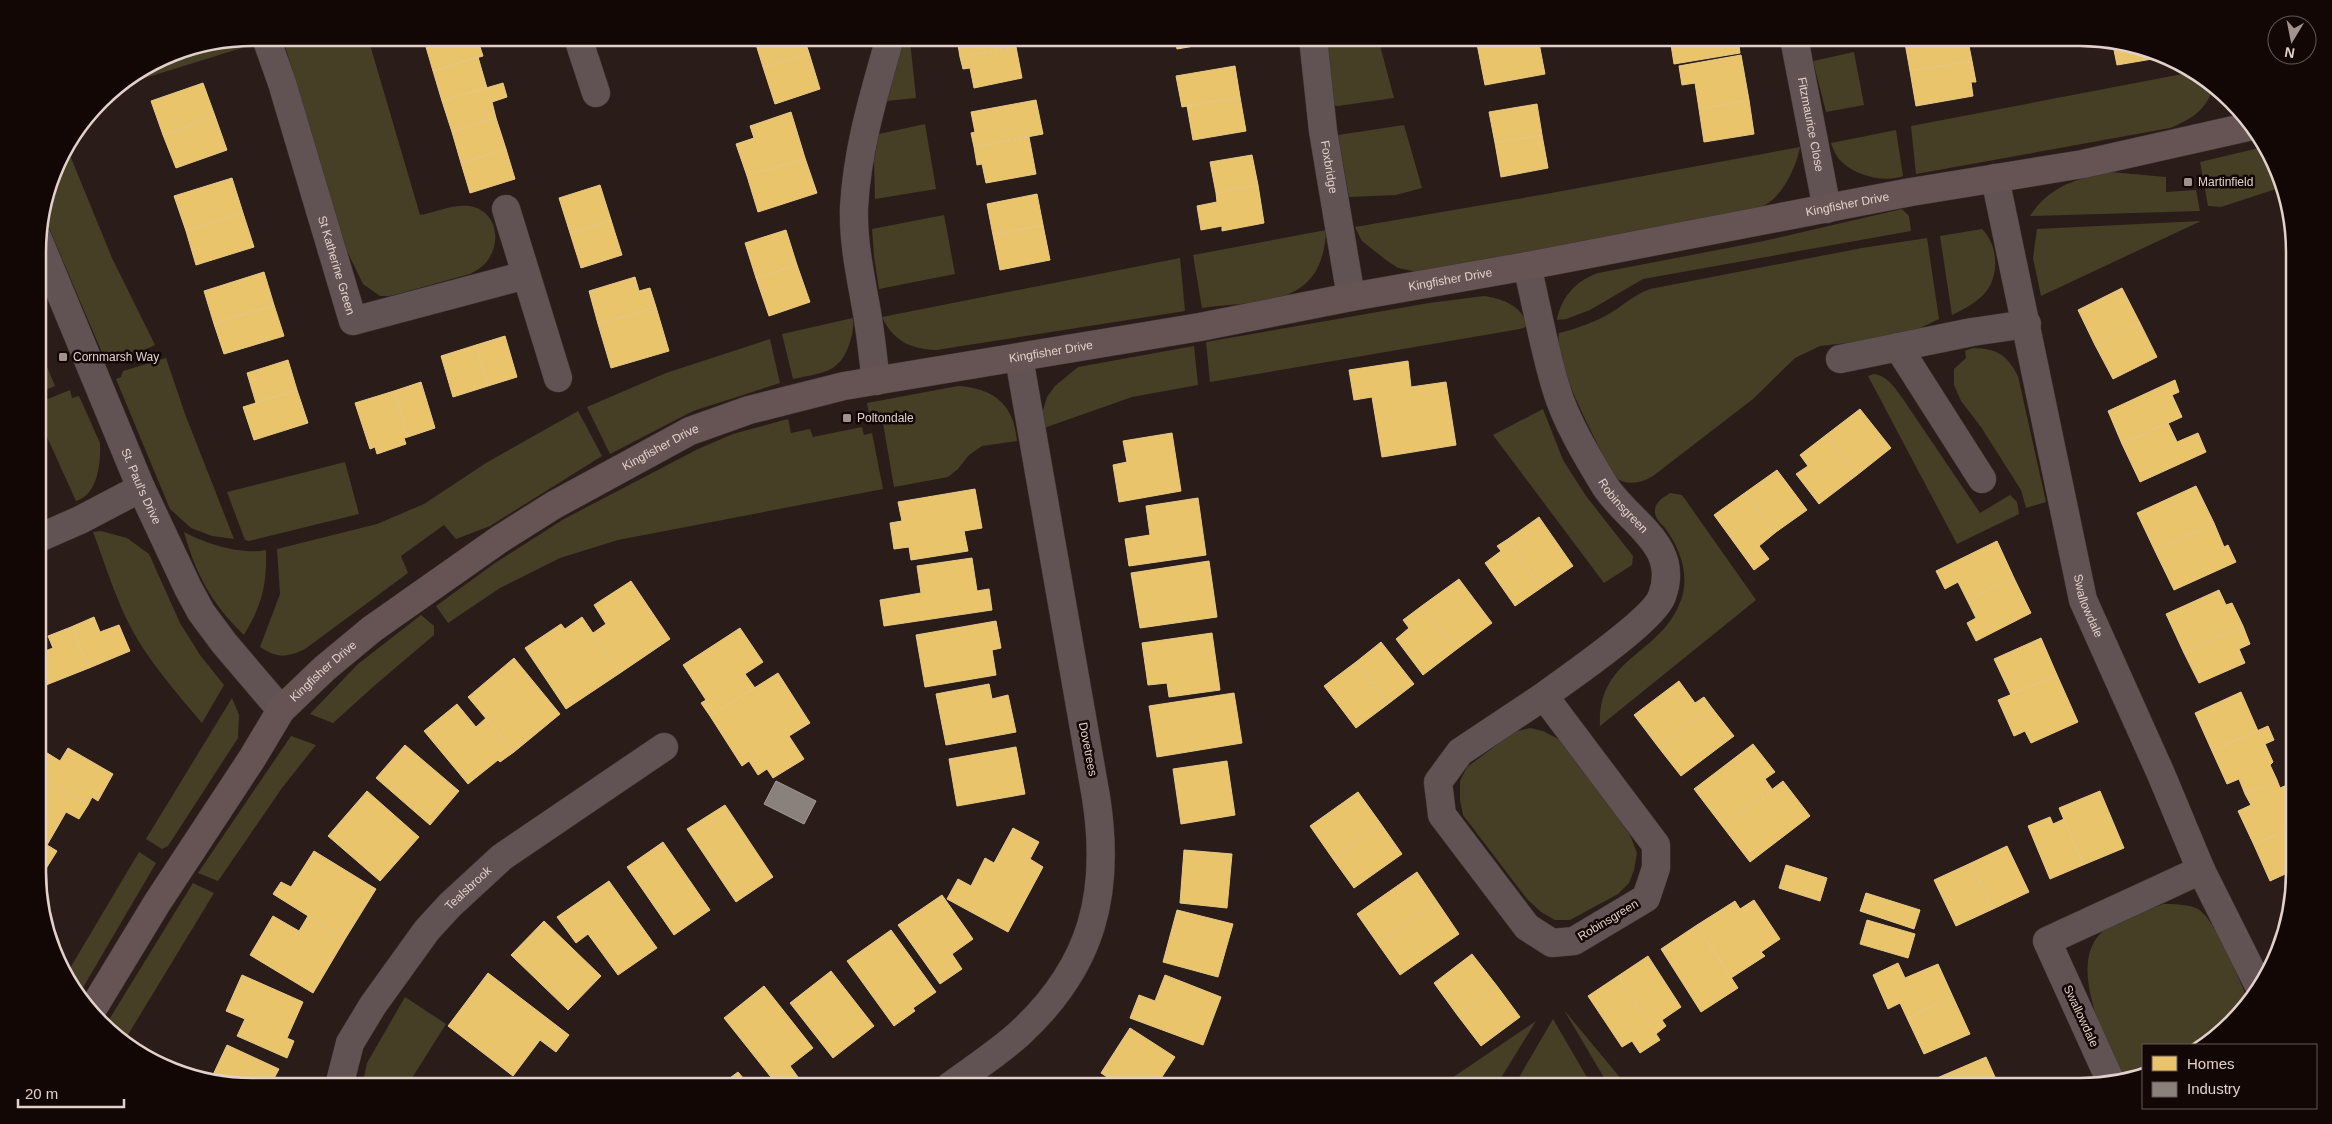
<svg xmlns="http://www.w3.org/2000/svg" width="2332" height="1124" viewBox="0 0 2332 1124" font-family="Helvetica,sans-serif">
<rect width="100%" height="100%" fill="#2a1d19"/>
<g fill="#473e26">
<path d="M292,38H368L420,215C436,212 453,204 469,206C496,210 502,240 488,260C484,266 477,270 470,274L390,296H380L363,284L347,251L285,46L292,45Z"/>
<polygon points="1355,38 1378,38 1394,98 1338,106 1332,105 1327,44"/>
<polygon points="904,39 910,40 916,98 887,101"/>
<polygon points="238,40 245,47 119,86 171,54"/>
<polygon points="1854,52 1864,105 1826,112 1813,61"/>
<path d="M2193,72L2213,85C2209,109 2190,120 2170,128L1916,174L1911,126Z"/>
<polygon points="925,124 936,189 875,199 874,160 879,134"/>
<polygon points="1404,125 1422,188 1396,195 1349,197 1338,135"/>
<path d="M1896,130L1903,176C1886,183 1857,176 1843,163C1837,158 1834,151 1831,143Z"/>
<path d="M1800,147C1797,165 1783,196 1765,205C1755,210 1741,211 1731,214L1418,272L1398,268L1386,260L1362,241L1355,227L1546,194Z"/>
<polygon points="2263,147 2279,188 2221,207 2208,206 2200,162"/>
<polygon points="67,148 112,258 155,345 120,361 103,355 44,216 60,158"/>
<path d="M2111,172L2166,177V192L2196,190L2200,211L2030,216C2049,186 2078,178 2111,172Z"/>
<path d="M1902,209L1909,216L1911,231L1643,279L1590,310L1566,319L1557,320C1561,297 1577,280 1598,273L1764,241Z"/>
<polygon points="944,215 955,274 879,289 874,256 872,229"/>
<polygon points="2201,221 2041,296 2033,258 2037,229"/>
<path d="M1982,229C1998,245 2000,275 1985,293C1976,303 1964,309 1952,315L1940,236Z"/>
<path d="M1326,230C1323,308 1263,300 1202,308L1193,255Z"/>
<path d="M1927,238L1939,319L1918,329L1883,339L1820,346L1795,358L1753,399L1653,476C1640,484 1626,486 1613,476C1599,443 1553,366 1559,333C1575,329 1592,323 1607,315C1622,307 1633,295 1650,289L1862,248Z"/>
<path d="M1180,258L1185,311L936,350C911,349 893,341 882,317Z"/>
<path d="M1484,296C1503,299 1521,305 1528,326L1520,329L1210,382L1206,342L1429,303Z"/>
<path d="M853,318C854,328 852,336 849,345C839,374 820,373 793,379L782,334Z"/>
<polygon points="770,339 780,383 693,411 610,454 587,407 666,373"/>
<polygon points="38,345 55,386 38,393"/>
<polygon points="1194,346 1198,385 1132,397 1044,428 1041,417 1047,397 1055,386 1078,367"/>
<path d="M1973,348C1998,349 2006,354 2018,376L2046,502L2026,508L2021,490L1981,427L1961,401L1954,385V369L1966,358L1965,351Z"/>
<polygon points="166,358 185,414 234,539 212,536 191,528 170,509 116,379 121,377 123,371"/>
<path d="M1874,374C1888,376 1895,388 1903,399L1980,513L2010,495L2017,502L2019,514L1957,544L1868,376Z"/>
<path d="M958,386C993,388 1014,404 1017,441L982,446L969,455L958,469L948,477L894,487L883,423L871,424L867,403Z"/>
<path d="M70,390L72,398L79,396L100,443C101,462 98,495 76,501L38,417V403Z"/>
<polygon points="1543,409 1563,460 1586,496 1633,556 1632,565 1604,583 1493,435"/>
<path d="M578,411L602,456L490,526L456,539L444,525L401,556L408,573L305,649C286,658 277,658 260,647L280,594L277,549L377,524L424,504L486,463Z"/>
<polygon points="788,419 791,433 810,429 813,437 862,427 864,435 872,433 883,489 618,540 560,558 500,588 448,623 436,606 495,563 564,519 698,449 733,434"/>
<polygon points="345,462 359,514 249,541 245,540 227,492"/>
<path d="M1670,493L1682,495L1756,600L1600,726C1597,656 1661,656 1681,600C1690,575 1680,548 1665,528C1661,523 1656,520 1655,513C1654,502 1663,498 1670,493Z"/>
<path d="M101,531L127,538L149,554L180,623L200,655L224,685L202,723C175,691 144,656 126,618C113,590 104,561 93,532Z"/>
<path d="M184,532C206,544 242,555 266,550C267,585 262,605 244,635C212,604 196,575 184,532Z"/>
<polygon points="421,615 434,626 434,635 374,686 333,723 310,714 358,664"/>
<polygon points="232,698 239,715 238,738 168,846 162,849 146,839"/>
<polygon points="1530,728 1543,731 1564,742 1630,835 1637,853 1634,870 1629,883 1618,894 1570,920 1555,920 1541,912 1527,899 1463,815 1460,800 1460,781 1467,767 1514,732"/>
<polygon points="291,736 316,745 282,788 218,881 198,873"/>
<polygon points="139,852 156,863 78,996 66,975"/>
<polygon points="193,883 214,893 126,1038 107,1023"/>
<path d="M2163,904C2173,904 2188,904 2198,909C2217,921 2239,980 2249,1002L2241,1013L2205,1045H2143V1076L2123,1080C2108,1044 2067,969 2100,934C2115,919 2144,912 2163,904Z"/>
<polygon points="405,997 446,1024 407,1086 362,1086 367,1063"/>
<polygon points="1564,1010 1627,1086 1609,1086"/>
<polygon points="1553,1019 1592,1086 1514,1086"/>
<polygon points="1536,1021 1496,1086 1440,1086"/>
</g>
<g fill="#e9c46a" stroke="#e7c887">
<polygon points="433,38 477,38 483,56 433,71 424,40"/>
<polygon points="754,38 804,38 809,53 763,67"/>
<polygon points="964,38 1029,38 1030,44 960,57 958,45 965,43"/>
<polygon points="1175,38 1240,38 1177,49"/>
<polygon points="1476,38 1528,38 1528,40 1478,49"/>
<polygon points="1538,38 1545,74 1485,85 1478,49"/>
<polygon points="1670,38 1738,38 1740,53 1674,64"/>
<polygon points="1942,38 1963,38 1964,42 1968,41 1972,61 1910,71 1905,43"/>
<polygon points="2113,45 2164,57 2117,65"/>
<polygon points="1016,47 1022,78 974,88 970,68 963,69 960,57"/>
<polygon points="809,53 820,89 775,104 763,67"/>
<polygon points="1741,55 1749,100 1699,109 1695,83 1682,85 1679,66"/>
<polygon points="478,57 487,88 442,101 433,71"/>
<polygon points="1972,61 1976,82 1971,82 1973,96 1916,106 1910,71"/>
<polygon points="1235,66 1240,97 1182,107 1176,76"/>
<polygon points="203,83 215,116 163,135 151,101"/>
<polygon points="503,83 507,97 492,102 496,118 452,132 442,101"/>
<polygon points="1240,97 1246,131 1193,140 1187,106"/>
<polygon points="1036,100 1043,134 974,147 971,133 975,132 971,112"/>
<polygon points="1749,100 1754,134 1704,142 1699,109"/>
<polygon points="1537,104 1542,135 1495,143 1489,112"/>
<polygon points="791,112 805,158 747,176 736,144 754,138 750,126"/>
<polygon points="215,116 227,150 176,168 163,135"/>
<polygon points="496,118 506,149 461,163 452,132"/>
<polygon points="1542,135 1548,168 1501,177 1495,143"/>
<polygon points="1029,137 1036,174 986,183 982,164 977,165 974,147"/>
<polygon points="506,149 515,179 470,193 461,163"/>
<polygon points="1252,155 1258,185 1216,193 1210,162"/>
<polygon points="805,158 817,193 758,212 747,176"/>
<polygon points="232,178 243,213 186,231 174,196"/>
<polygon points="600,185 611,220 570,233 559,198"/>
<polygon points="1258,185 1264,223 1222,231 1222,226 1201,230 1197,206 1217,202 1216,193"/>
<polygon points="1037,194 1043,225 993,235 987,204"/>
<polygon points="243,213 254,247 196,265 186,231"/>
<polygon points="611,220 622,255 581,268 570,233"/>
<polygon points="1043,225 1050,260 1000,270 993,235"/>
<polygon points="786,230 797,265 756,278 745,243"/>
<polygon points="797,265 810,302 769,316 756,278"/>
<polygon points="264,272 274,305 214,324 204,291"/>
<polygon points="635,277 639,291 650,288 656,307 598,324 589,291"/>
<polygon points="2122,288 2140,323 2095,345 2078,310"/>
<polygon points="274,305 284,336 224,354 214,324"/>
<polygon points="656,307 669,351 611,368 598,324"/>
<polygon points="2140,323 2157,357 2113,379 2095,345"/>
<polygon points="505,336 517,377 488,386 476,345"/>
<polygon points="476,345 488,386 453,397 441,356"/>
<polygon points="288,360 297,390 256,403 247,373"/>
<polygon points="1408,361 1411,387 1446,382 1456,445 1382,457 1372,397 1354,400 1349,370"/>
<polygon points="2175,380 2179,392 2172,395 2182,417 2122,444 2108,411"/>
<polygon points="421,382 435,428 408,437 394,391"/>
<polygon points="297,390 308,423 254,440 243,407"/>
<polygon points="394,391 408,437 404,438 406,444 377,454 375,447 370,449 355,403"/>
<polygon points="1860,409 1891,448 1857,475 1826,435"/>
<polygon points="2168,423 2177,442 2198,433 2206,452 2140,482 2122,444"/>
<polygon points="1172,433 1181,491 1119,502 1113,465 1127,462 1123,441"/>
<polygon points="1826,435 1857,475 1819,504 1796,474 1808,466 1800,455"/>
<polygon points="1777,470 1807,510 1776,532 1746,492"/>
<polygon points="2196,486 2214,523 2155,551 2137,513"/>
<polygon points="975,489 982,528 964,531 968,551 911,560 909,547 894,549 890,523 902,521 898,502"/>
<polygon points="1746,492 1776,532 1759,546 1769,559 1754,570 1714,515"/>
<polygon points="1198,498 1206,555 1129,566 1125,539 1150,535 1146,506"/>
<polygon points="1539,517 1573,566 1541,588 1508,539"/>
<polygon points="2214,523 2224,547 2228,545 2236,562 2174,590 2155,551"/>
<polygon points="1508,539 1541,588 1515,606 1485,563 1501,551 1497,546"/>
<polygon points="1997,541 2014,578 1967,600 1958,582 1945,589 1936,571"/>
<polygon points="972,558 977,591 989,589 992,610 884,626 880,600 921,593 917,566"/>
<polygon points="1209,561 1217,617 1140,628 1131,573"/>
<polygon points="2014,578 2031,613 1976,641 1967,623 1976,618 1967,600"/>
<polygon points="1459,579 1492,623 1457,649 1423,605"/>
<polygon points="631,581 670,639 620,673 593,633 606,624 594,605"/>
<polygon points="2219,590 2226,605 2232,603 2243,626 2184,653 2166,614"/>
<polygon points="1423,605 1457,649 1423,675 1396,639 1409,628 1403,620"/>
<polygon points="94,617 100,632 119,625 130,651 89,668 71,627"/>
<polygon points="582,617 620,673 566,709 525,648 561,624 565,629"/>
<polygon points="996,621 1001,648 992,650 996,675 925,687 916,635"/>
<polygon points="2243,626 2250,644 2239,649 2245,663 2199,683 2184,653"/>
<polygon points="71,627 89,668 41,687 39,662 43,661 40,653 53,648 48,636"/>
<polygon points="740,628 763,662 745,674 755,688 710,716 701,703 706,700 683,665"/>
<polygon points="1212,633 1220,690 1169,697 1167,683 1148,685 1142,643"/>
<polygon points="2041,638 2057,675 2011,695 1994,659"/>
<polygon points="1381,642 1414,684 1388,704 1356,662"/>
<polygon points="514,658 560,714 514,752 468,697"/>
<polygon points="1356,662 1388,704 1356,728 1324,686"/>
<polygon points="778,673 810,723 789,736 804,759 773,778 767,769 758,775 749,761 742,766 710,716"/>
<polygon points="2057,675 2078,722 2031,743 2025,731 2014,736 1998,700"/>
<polygon points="1679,681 1695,703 1704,697 1712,708 1659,748 1634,715"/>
<polygon points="989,684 992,699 1008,695 1016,732 946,745 936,694"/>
<polygon points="2241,692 2258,731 2212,751 2195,713"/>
<polygon points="1234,693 1242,743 1157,757 1149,706"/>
<polygon points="457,704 476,727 486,718 514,752 500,762 498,760 468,784 424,731"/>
<polygon points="1712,708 1734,736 1681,776 1659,748"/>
<polygon points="2268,726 2274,740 2265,744 2273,762 2270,765 2277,780 2245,794 2239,779 2227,784 2212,751"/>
<polygon points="1753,744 1775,772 1765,779 1772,789 1723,827 1694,789"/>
<polygon points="405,745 459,791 430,825 376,778"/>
<polygon points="1016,747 1025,794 957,806 949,759"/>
<polygon points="68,748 113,774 98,801 92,797 88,805 39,776 39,759 44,751 60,761"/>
<polygon points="1227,761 1235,815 1181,824 1173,769"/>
<polygon points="39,776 88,805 79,819 66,812 58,826 39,816"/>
<polygon points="2277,780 2280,788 2294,782 2294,827 2254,845 2238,811 2251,805 2245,794"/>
<polygon points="1783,781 1810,816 1750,862 1723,827"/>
<polygon points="367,791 419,837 380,881 328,836"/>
<polygon points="2100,791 2124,848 2083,865 2059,808"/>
<polygon points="1358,792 1381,824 1333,859 1310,826"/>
<polygon points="725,805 773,877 736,902 687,829"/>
<polygon points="39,816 58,826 47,845 57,851 47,867 39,863"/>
<polygon points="2050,817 2053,824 2064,819 2083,865 2050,879 2028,826"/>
<polygon points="1381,824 1402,854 1354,888 1333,859"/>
<polygon points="2294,827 2294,870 2270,881 2254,845"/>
<polygon points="1013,828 1039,842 1030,859 1043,867 1008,932 947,899 958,879 971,886 985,858 994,863"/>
<polygon points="663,842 710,910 674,935 627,867"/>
<polygon points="2007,846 2029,892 1993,909 1971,863"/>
<polygon points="1184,850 1232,854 1227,908 1180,903"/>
<polygon points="314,851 376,889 345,939 273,894 281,882 291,887"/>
<polygon points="39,863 47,867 39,881"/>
<polygon points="1971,863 1993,909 1956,926 1934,880"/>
<polygon points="1786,865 1827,878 1820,901 1779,888"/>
<polygon points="1417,872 1438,903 1378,944 1357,914"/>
<polygon points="609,881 657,948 618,975 588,934 576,943 557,917"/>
<polygon points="1866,893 1920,910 1914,929 1860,911"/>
<polygon points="942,895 973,939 952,954 962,969 940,984 898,925"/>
<polygon points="1754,900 1780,939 1761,952 1765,956 1731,978 1697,925 1735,901 1740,909"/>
<polygon points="1438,903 1459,934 1400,975 1378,944"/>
<polygon points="1177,910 1233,924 1218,977 1163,962"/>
<polygon points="273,916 299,931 308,916 345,939 313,993 250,955"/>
<polygon points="1867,920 1915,934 1908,958 1860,944"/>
<polygon points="544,921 601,976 568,1010 511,955"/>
<polygon points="1697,925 1738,988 1701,1012 1661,949"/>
<polygon points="891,930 936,992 913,1008 915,1011 894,1026 847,961"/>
<polygon points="1472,954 1497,986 1458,1016 1434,983"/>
<polygon points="1648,956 1681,1007 1662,1020 1666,1026 1656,1034 1618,976"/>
<polygon points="1898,963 1905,978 1938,964 1953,997 1907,1018 1900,1003 1888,1009 1873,975"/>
<polygon points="831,971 874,1026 833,1058 790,1003"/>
<polygon points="488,973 569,1035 556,1052 540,1040 513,1076 448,1026"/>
<polygon points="242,975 303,1002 287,1038 294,1041 287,1058 237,1036 245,1019 226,1011"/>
<polygon points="1165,975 1221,997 1203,1045 1130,1018 1139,995 1155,1001"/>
<polygon points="1618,976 1660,1040 1640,1053 1632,1041 1622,1047 1588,996"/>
<polygon points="764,986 813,1048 790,1066 803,1084 800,1086 778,1086 724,1018"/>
<polygon points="1497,986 1520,1017 1481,1046 1458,1016"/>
<polygon points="1953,997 1970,1034 1924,1054 1907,1018"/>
<polygon points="1130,1028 1175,1057 1156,1086 1121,1086 1101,1073"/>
<polygon points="227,1045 279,1069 270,1086 253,1086 212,1077"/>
<polygon points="1986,1057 1999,1086 1924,1086 1923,1084"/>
<polygon points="738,1072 750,1086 719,1086"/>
<polygon points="423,1079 436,1086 418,1086"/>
</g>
<polygon fill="#8a817c" stroke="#a49993" points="776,781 816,801 804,824 764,804"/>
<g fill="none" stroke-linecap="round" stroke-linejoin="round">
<defs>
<g id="street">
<path id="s1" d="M266,38L282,83L353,321L526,275"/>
<polyline points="578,38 596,93"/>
<path id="s2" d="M1313,38L1323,131L1351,297"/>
<path id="s3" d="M1794,38L1827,209"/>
<path id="s4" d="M1995,178L2083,600L2161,774L2201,870L2259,986"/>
<polyline points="506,209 558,378"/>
<path id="s5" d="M38,239L141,488L188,588L201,612L224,643L281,710"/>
<path id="s6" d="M1527,266C1537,307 1544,349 1556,388C1565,420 1588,458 1605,486C1629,523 1681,545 1662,596C1654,620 1568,678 1544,696L1656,845V868L1646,898L1574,941L1552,943L1527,927L1442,815L1438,782L1460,752L1544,696"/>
<polyline points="1898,347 1982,479"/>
<polyline points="1840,359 1972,332 2027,324"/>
<path d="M876,381C873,358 871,336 867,313C861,278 853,244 854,208C857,149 874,94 890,38"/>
<polyline points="39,538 80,520 141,488"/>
<polyline points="2111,1082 2047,941 2201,870"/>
<path id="s7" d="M339,1086L350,1043L373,1005L427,930L450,905L502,857L664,747"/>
<path d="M950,1086C973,1069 998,1053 1019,1034C1093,966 1111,893 1096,797L1019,358"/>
</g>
<g id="secondary">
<path id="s8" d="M92,1010L157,903L253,757L281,710L325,668L372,629L500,539L554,505L690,431L749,410L844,386L1200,327L1351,297L1527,266L1911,192L2083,164L2252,126"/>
</g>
</defs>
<use href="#street" stroke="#423734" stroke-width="29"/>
<use href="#secondary" stroke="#423734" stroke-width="29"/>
<use href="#street" stroke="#615354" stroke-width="28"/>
<use href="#secondary" stroke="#665455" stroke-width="28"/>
</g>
<g fill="#a2918c" stroke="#120705" stroke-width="2">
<rect x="2183" y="177" width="10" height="10" rx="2.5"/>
<rect x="58" y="352" width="10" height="10" rx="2.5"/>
<rect x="842" y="413" width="10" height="10" rx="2.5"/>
</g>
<g text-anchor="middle" stroke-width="5" stroke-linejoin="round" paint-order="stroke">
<g font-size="12" fill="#e2d0ca" stroke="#120705">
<text dy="4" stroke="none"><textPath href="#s3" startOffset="88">Fitzmaurice Close</textPath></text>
<text dy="4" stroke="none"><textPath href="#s2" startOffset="130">Foxbridge</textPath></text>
<text dy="4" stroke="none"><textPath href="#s8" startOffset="2032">Kingfisher Drive</textPath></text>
<text dy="4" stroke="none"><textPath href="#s1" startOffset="238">St Katherine Green</textPath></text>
<text dy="4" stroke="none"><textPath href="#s8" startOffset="1628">Kingfisher Drive</textPath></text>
<text dy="4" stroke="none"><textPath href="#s8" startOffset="1222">Kingfisher Drive</textPath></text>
<text dy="4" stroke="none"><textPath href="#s8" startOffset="818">Kingfisher Drive</textPath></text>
<text dy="4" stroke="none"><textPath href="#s5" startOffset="268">St. Paul's Drive</textPath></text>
<text dy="4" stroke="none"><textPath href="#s6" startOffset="262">Robinsgreen</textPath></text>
<text dy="4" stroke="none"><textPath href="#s4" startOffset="438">Swallowdale</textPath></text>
<text dy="4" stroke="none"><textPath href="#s8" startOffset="412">Kingfisher Drive</textPath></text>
<text transform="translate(1088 749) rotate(79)" y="4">Dovetrees</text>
<text dy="4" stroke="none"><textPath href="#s7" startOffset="240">Tealsbrook</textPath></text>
<text transform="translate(1608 920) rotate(-31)" y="4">Robinsgreen</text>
<text transform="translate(2081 1016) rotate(65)" y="4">Swallowdale</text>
</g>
<g font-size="12" fill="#e2d0ca" stroke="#120705" text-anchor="start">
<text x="2198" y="186">Martinfield</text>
<text x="73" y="361">Cornmarsh Way</text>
<text x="857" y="422">Poltondale</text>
</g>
</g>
<path d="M0 0H2332V1124H0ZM252 46H2080A206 206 0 0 1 2286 252V872A206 206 0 0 1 2080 1078H252A206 206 0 0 1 46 872V252A206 206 0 0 1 252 46Z" fill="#120705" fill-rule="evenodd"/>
<path fill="none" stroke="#e2d0ca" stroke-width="2.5" d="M252 46H2080A206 206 0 0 1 2286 252V872A206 206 0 0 1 2080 1078H252A206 206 0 0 1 46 872V252A206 206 0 0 1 252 46Z"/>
<rect x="2142" y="1044" width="175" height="65" fill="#120705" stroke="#655754"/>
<rect x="2152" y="1056" width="25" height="15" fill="#e9c46a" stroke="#655754"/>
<text x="2187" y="1069" font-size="15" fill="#e2d0ca">Homes</text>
<rect x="2152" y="1082" width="25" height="15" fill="#8a817c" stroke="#655754"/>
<text x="2187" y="1094" font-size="15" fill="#e2d0ca">Industry</text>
<g transform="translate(2292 40) rotate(190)"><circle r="24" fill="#120705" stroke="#655754"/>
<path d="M0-4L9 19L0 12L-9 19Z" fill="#a2918c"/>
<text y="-8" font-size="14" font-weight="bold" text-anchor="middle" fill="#e2d0ca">N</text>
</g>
<path d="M18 1099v8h106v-8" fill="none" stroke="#e2d0ca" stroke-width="2.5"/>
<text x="25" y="1099" font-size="15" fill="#e2d0ca" stroke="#120705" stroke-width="4" paint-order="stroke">20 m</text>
</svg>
